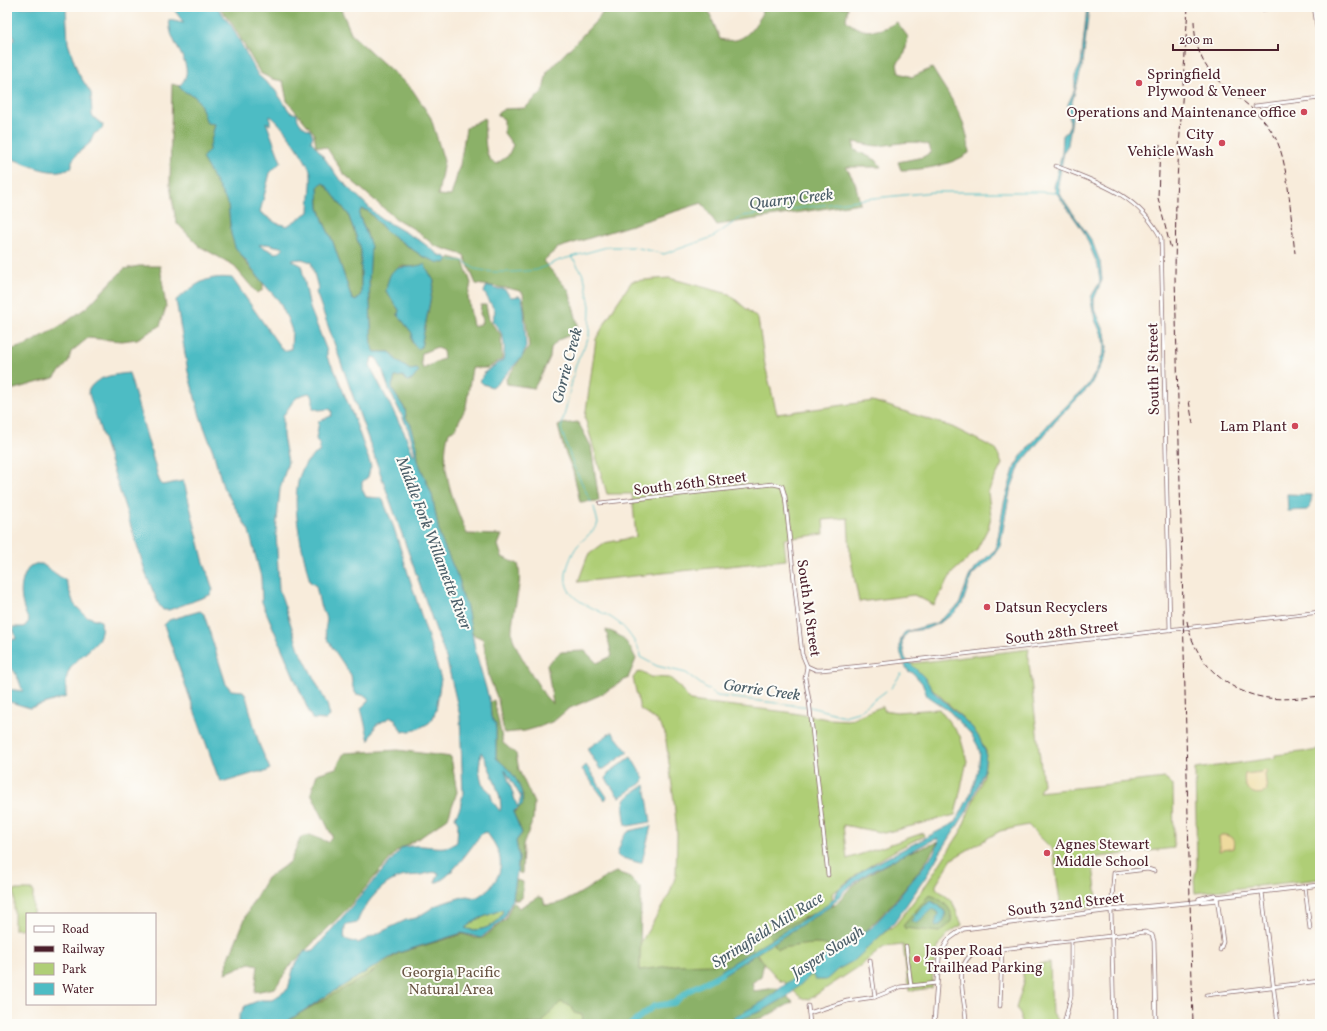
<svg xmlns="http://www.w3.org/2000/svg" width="1327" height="1031" viewBox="0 0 1327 1031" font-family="Vollkorn,serif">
<rect width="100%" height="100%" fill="#fdfcf7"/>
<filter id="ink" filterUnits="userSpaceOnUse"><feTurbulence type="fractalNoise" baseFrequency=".025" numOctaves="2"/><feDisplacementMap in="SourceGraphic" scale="8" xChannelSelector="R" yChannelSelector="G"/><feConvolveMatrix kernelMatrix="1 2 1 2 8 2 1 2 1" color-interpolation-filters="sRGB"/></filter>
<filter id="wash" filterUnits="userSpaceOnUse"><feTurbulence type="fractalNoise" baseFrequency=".012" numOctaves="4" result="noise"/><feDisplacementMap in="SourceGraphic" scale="16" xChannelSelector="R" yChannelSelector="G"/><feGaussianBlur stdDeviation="0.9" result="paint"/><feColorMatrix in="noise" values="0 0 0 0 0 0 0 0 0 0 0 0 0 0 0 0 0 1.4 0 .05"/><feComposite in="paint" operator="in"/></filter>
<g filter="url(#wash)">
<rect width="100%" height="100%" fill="#f8ecdb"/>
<g fill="#afce76" stroke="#7c7650">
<polygon points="669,278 729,294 758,319 765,365 777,414 873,401 952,427 996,449 1002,464 988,492 991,517 988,528 976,551 952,573 934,605 914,595 859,602 850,555 848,518 823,520 824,534 784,539 786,560 578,582 588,555 604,543 636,537 632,494 607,494 585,418 596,339 615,306 632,281"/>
<path d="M1029,649L1028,655L1043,784L1039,792L1165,778L1169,781L1173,785L1174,848L1092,858L1098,906L1061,910L1053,850L1028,825L1000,831L952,859L936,885V888L952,901L962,925C933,939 934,960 932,988L909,991L903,945L884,947L860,966L808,1000L800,997L783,981H780L762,961L759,955L652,1024H283L331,993L398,953L462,933L493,960L640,944L669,895L676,875L677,834L674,801L665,733L657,721L640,709L633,678L637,673L641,672L645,673L650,677L670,678L678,685L690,701L787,712L828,719L848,720L883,706L884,710L896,712L939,709L960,736L967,761L955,815L884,833L843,825L847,859L923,833L924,836C891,851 859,871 832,894L838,943L877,938L896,924L924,888L960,833L984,775L986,751L972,727L907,664Z"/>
<polygon points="1320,750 1320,879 1195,893 1194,880 1197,866 1195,769 1275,758 1275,755"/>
<polygon points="14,890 33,890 33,914 27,914 27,929 14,929"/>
<path d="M503,909C502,925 478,934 465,928L476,920Z"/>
<polygon points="1050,963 1052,1013 1060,1024 1021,1024 1021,1016 1016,1008 1024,983 1022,966"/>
</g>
<g fill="#8bb167" stroke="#6a6849" fill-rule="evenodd">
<path d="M219,7H340L352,35L412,89L431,118L444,161L438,195L451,196L460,165L466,128L484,118L485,120C484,127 485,153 489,158C490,161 494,162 496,164L508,156L513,145L504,133V119L498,116V113L504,109L525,108L543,91L547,72L599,18L606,7H707L720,39C743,45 750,32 762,15L761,7H848L846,20C862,36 880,32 897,22L908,37L905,53L897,64L899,73L912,77L932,68C949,96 968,119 969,153C950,166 923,170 901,170L898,162L923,157L931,152L929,145C914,139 896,144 879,146C871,146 861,143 853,142L855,150L876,160L881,167H846L855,182L860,203L717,225L702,203L558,248L543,261L569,291L578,325L570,335L558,340L551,348L550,357L543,372L534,388L507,384L506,379L529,347L523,293C518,288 486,286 476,284L464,255L435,246L417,231L395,218L343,173L327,148L316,146L314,133L287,101L283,81L272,79L260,73L231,22Z"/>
<path d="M172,84L179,86C183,93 188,92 194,96C202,103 203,114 207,122L215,124L209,150L208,169L213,174L228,204L231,234L246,263L263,283V290L257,293L233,265L199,246L176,222L170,185Z"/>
<polygon points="322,183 325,184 348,214 361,250 361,294 356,301 352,299 333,242 324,223 319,207 318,187"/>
<path d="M361,209L368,211L386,231L422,256L445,263L450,257L463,261L471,283L468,297L473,326L481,324L483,319L480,314L481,305H486L489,320L501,335L502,359L488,368H472L466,407L455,429L449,432C438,466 454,503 467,534L502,535L498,545L502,557L518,564C524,583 511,612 512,634C513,646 538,684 545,696L553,704L547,664L561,652L585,651L597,663L612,656L606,630C623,634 629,644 636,659L628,678L600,695L568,709L554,721L539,727L525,731L504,733L498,700L489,677L483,639L472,634L466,603L460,591V582L440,537L432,495L418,461L417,446L411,425L406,418L405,409L393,391L392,386L395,377L403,376L407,381L412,380L417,369L410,370L397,361L390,352H375L372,347L369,281L370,261L367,234L359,215ZM400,266L416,267L434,281L421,347L418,349C412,344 410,341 412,333L398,315L399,310L386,291ZM437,347L443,351L444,358L423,369L421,362L422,353Z"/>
<polygon points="139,266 160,266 166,307 160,326 137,339 122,341 88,338 71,352 68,363 54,378 7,391 7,351 26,345 62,325 87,307 124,269"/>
<polygon points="578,422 591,446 599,501 580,502 573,471 564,449 558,426 562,424"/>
<polygon points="494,700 503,743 516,754 519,770 534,803 533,820 523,845 522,874 518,872 519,858 516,841 522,833 513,812 518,810 523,795 511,772 496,758 496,725 491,717 490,702"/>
<polygon points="398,750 451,757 457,792 448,818 421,837 397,851 348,908 290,966 275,988 255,992 258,965 250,963 226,973 228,960 249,909 267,878 290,862 301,837 310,835 328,842 332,836 311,793 317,774 336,768 344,753"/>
<path d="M938,842C927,865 864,942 840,949C834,951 831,946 826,945C811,942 791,947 777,949L767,932L835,905L850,888L865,876L905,854Z"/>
<path d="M616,872L628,876L641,889L640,970L676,965L715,964L750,947L764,962L761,976L752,983L754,991L776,988L793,1002L763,1018L728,1024H669L662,1022L661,1024H575L583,1020L582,1015L574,1013L572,1007L561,1002C554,1009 547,1014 542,1024H288L295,1016L371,973L399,953L463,934L475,938H483L505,920L513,901L519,908L538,897L543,898L545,905C571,905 593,882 616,872Z"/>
<polygon points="516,880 523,882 522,898 518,900 515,900 513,896"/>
<path d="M929,895C939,897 955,909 951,921C949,926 943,929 939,932L905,928L903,926ZM934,902L943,909L946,915L939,926L938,913L933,909L912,921L926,903Z"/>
</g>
<g fill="#eeda9e" stroke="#9c7c64">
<path d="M1264,770L1267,772L1265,774L1267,791C1254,799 1241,788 1245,774L1262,772Z"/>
<path d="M1221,835C1230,834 1236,840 1234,848L1219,851L1220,847L1219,837Z"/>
</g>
<g fill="#4dbcc4" stroke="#4c6e78" fill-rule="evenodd">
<path d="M7,7H66L68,43L78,73L91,93L92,116L103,125L102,129L94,134L90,143L78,153L72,161V167C52,178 30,165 10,158L7,155V40L10,42L14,40L13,34L9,31L7,32Z"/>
<path d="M172,7H217L231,25L258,75L275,90L290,112L297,114C297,122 302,127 310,130L313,136L311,141L321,153L337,176L379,217L422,242L439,255L446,257L448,260L445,263L436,262L422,256L386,231L368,211L361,209L359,215L371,246L369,281L372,347L375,352H390L397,361L410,370L417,369L419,371L412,380L407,381L403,376L395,377L392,386L393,391L405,409L406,418L411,425L417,446L418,461L432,495L440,537L460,582V591L466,603L476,653L490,702L491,717L496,725V758C511,770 523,784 523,804L513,812L522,833L516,841L519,858L513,898L503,920L481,938L462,933L398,953L331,993L283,1024H239V1016L245,1006L260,1000H272L288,989L294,966L304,952L314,950L402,848C423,841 442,854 457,842L458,823L455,817L460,808L463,794L460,716L447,661L316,292L318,288L311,262L302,259L291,260L301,265L302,269L310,308L327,351V357L335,371L354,418L371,466L368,477L362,482V489L366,497L381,498L383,500L394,528L441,679L436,710L433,718L429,723L416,730L402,732L395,719L391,717L376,725L369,741L361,708L369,700L366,696L356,694L353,688L351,675L328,641L325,631L327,619L320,605L316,586L310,582C302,547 279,473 319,452L320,446L316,439L319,421L331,416L332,412L330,409L319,410L313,408V397L309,393L301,395L294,400L283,416V436L288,462L280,489L276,531L279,589L299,649L327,704L330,716L326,720L312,719L262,602L261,577L249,531L223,487L213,451L200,416L188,372L176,300C197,284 205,275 232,278L283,351L291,349L292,331L288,320L279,301L263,283L235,247L231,234L228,204L202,158L209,150L215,124L207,123C203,114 202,103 194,96C188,92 183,93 179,86C196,71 179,54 173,38C170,33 170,26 169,20L184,23ZM270,116C280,121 309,162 311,174C312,186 309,200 309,212L287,226L276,223L260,212L270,173L281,162L266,122L270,125ZM322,183L325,184L348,214L361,250V294L356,301L352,299L333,242L324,223L319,208L318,187ZM267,244L284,248L280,252L275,253L259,245ZM372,357L376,358C383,367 385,379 389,389C399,411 412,431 415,455L413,454L405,434L370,366ZM481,752C487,761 505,802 500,811L493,802L490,792L482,784L479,769ZM505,770L521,797L519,804L517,806ZM486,832C508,858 505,880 476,898L467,896L459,898L437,905L416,918L406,920L358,943L344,939L345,927L347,925L357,923C362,907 380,885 396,879C404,875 411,876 420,875C427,874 432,871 439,873L435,882C446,884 474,844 481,834ZM503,909C502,925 478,934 465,928L476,920Z"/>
<path d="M1087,7H1089L1083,63L1072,102L1073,111L1068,145L1064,151L1058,184L1061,196L1092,241L1100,262L1102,280L1094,299V307L1105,333L1107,347L1105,358L1090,386L1059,417L1020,465L1010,491L1000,546L991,559L972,575L962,605L952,615L937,624L926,629L910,631L903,637L902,644L905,658L924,677L935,693L972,727L980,739L986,753L984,771L967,811L938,856L927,875L894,923L855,960L837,970L826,980H815L812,974L788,996L764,1010L731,1023V1019L764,1001L818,959L843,949L861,934L871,928L895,902L934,853L939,841L937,839L933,840L868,873L846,889L831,906L715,980L712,976L827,905L835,897L838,890L865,869L956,822L970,795L975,781L979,765L980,753L978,746L971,734L949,711L927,696L922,683L913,673L908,671C902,660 895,643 905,632L936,623L959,605L969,577L975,568L996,549L1004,503L1015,466L1022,455L1052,420L1087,386L1096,372L1099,364L1105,347L1104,339L1095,320L1091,301V297L1100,282L1098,266L1084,232L1056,192L1054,187L1062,153L1063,134L1067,132L1070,124L1068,104L1075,89V76L1081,64Z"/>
<path d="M424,264L434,281L421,347L418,349C412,344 411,341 412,333L398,315L399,310L386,291C391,258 401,272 424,264Z"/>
<path d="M492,286L495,289H504L511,297L520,296L522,298L524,309L526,347L522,357L498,383L492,387L483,384L480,381L485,372L503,360C506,343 504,333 492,321L495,311L484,292L486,287Z"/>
<path d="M129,373L159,480L162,485L183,481L185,486L203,559L213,590L210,595L169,610H163L159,605L147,577L88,391C96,376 113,375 129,373Z"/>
<polygon points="1287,494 1312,495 1310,507 1307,510 1288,511"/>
<path d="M36,564H42L66,581L74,604L86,616L101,621C105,647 82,650 70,669C65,676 66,688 66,697L30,708L7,701V689L23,691C19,683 17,669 7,666V640L16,639L13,627H24L29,621C20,603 17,583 30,566Z"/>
<polygon points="200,611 204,614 226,684 231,690 243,691 246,696 259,744 270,769 266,772 258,772 225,782 221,781 218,777 164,625 169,620"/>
<polygon points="612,732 628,752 604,769 600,769 587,749"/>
<polygon points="631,757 644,779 643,782 620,797 618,796 606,779 608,773"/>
<polygon points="586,765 607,797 605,800 582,769"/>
<path d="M645,785L651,822L628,826L626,825C621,797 623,800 645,785Z"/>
<path d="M651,826L642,862L640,863L619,857L617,855C625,828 625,832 651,826Z"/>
<path d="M931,901L938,905L945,912C946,918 942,925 936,927L935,925L938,913L933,909L917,923L911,921L920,909Z"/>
</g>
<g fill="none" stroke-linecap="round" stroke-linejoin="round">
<g stroke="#4dbcc4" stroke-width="1">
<polyline points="572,257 584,276 590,306 589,337 576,364 561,429 574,467 591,502"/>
<polyline points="448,260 463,261 475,269 492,272 514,272 537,270 560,260 607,247 634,247 664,254 713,237 743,216 865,199 933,192 1041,192 1057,193"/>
<path d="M594,507L598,523C592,535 579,540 573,553C548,604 594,602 620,624C625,628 630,635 634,641C637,646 640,651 640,657L657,666L686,673L717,696L810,707L844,716L858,712L886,691"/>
<polyline points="1120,633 1134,631"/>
<polyline points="1102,635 1110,634"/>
<polyline points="1087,636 1091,636"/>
<polyline points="1069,638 1074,638"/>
<polyline points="1047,641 1054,640"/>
<polyline points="1009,645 1013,645"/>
<polyline points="969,650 980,649"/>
<polyline points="891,688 901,674"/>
<polyline points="904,908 906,910"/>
<polyline points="912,914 915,916"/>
<polyline points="724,1024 726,1021 732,1021"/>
</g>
<polyline stroke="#4dbcc4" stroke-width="6" points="631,1024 654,1006 674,1003 688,991 721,974"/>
</g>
</g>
<g filter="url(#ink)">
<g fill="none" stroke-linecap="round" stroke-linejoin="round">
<defs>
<g id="minor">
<polyline points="1251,10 1291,7"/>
<polyline points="1255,106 1320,98"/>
<path d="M1056,166C1099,183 1138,194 1161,238L1170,630"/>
<polyline points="600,503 773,484 782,486 785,496 802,654 807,666 805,678 809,700 828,875"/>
<polyline points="807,666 816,670 821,670 871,665 1320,612"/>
<polyline points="1305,887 1310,929"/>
<polyline points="1262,892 1278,1024"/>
<polyline points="1217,897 1223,942 1220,950"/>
<polyline points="906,946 911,986"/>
<polyline points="870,960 875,997"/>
<polyline points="1206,995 1320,981"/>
<polyline points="808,1006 810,1024"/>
<polyline points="1000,1006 1002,949"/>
<polyline points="809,1013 847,1001 875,997 900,987 937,983"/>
<path d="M966,1024C967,1003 950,964 976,952L1145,932L1152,935L1154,941L1156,1024"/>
<polyline points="1064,1024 1071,996 1071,941"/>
<polyline points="1114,1024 1111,910 1114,873 1148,869 1154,871"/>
</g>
<g id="tertiary">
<polyline points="1199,899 1215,895 1217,897 1320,885"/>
<polyline points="934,1024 939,956 949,939 963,929 1111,910 1216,900 1217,897"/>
</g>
<polyline id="primary" points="1315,7 1320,43"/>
</defs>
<use href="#minor" stroke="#876769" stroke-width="4.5"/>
<use href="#tertiary" stroke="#876769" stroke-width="5"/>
<use href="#primary" stroke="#876769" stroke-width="6"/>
<use href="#minor" stroke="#fff" stroke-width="3"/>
<use href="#tertiary" stroke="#fff" stroke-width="3.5"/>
<use href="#primary" stroke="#fff" stroke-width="4.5"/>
<g stroke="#4a1f2b" stroke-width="1" stroke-dasharray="6 3" stroke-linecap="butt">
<polyline points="1188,7 1176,196 1175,276 1193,1024"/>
<path d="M1194,21C1196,91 1247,87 1275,137C1289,162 1291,223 1295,253"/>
<polyline points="1160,144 1158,198 1171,249"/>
<polyline points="1189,401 1193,424"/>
<path d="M1187,621C1194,662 1227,693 1268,698C1285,700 1303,698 1320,696"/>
</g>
</g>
</g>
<g fill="#d1495b" stroke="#fdfcf7" stroke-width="1.5">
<circle cx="1139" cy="83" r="4"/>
<circle cx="1304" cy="112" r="4"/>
<circle cx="1222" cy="143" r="4"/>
<circle cx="1295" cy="426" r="4"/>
<circle cx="987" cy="607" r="4"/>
<circle cx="1047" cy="853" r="4"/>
<circle cx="917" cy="959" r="4"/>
</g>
<g text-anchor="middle" stroke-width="4" stroke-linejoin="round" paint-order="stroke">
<g font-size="15" fill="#4a1f2b" stroke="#fdfcf7" text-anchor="start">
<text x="1147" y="79">Springfield<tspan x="1147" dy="17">Plywood &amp; Veneer</tspan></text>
<text x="1296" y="117" text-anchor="end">Operations and Maintenance office</text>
<text x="1214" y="139" text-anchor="end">City<tspan x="1214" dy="17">Vehicle Wash</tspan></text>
<text x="1287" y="431" text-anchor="end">Lam Plant</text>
<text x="995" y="612">Datsun Recyclers</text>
<text x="1055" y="849">Agnes Stewart<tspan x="1055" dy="17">Middle School</tspan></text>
<text x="925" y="955">Jasper Road<tspan x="925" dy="17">Trailhead Parking</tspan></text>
</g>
<g font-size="15" fill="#4a1f2b" stroke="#fdfcf7">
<text transform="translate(1153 369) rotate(-91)" y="5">South F Street</text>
<text transform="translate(690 483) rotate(-7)" y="5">South 26th Street</text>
<text transform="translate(809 608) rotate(82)" y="5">South M Street</text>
<text transform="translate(1062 632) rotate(-7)" y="5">South 28th Street</text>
<text transform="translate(1066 904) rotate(-7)" y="5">South 32nd Street</text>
</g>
<g font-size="15" fill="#685442" stroke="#fdfcf7">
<text x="451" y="977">Georgia Pacific<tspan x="451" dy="17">Natural Area</tspan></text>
</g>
<g font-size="16" font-style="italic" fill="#4b5e68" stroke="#fdfcf7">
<text transform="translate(791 198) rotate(-7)" y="6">Quarry Creek</text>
<text transform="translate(566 365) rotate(-75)" y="6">Gorrie Creek</text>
<text transform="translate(435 543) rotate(69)" y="6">Middle Fork Willamette River</text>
<text transform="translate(762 689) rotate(8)" y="6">Gorrie Creek</text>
<text transform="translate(767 929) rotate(-32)" y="6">Springfield Mill Race</text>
<text transform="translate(827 951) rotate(-33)" y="6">Jasper Slough</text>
</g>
</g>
<rect width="1327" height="1031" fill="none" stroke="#fdfcf7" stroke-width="24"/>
<rect x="26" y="913" width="130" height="92" fill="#fdfcf7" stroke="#b5a4a5"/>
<rect x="34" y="926" width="20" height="6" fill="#ffffff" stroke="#b5a4a5"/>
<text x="62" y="933" font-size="12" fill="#4a1f2b">Road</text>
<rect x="34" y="946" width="20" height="6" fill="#4a1f2b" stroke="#b5a4a5"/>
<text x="62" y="953" font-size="12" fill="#4a1f2b">Railway</text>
<rect x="34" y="963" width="20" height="12" fill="#afce76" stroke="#b5a4a5"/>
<text x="62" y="973" font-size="12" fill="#4a1f2b">Park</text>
<rect x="34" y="983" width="20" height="12" fill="#4dbcc4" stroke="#b5a4a5"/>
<text x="62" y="993" font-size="12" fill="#4a1f2b">Water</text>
<path d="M1173 44v6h105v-6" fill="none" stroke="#4a1f2b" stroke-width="2"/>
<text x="1179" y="44" font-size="12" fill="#4a1f2b" stroke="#fdfcf7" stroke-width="3" paint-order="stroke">200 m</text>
</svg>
